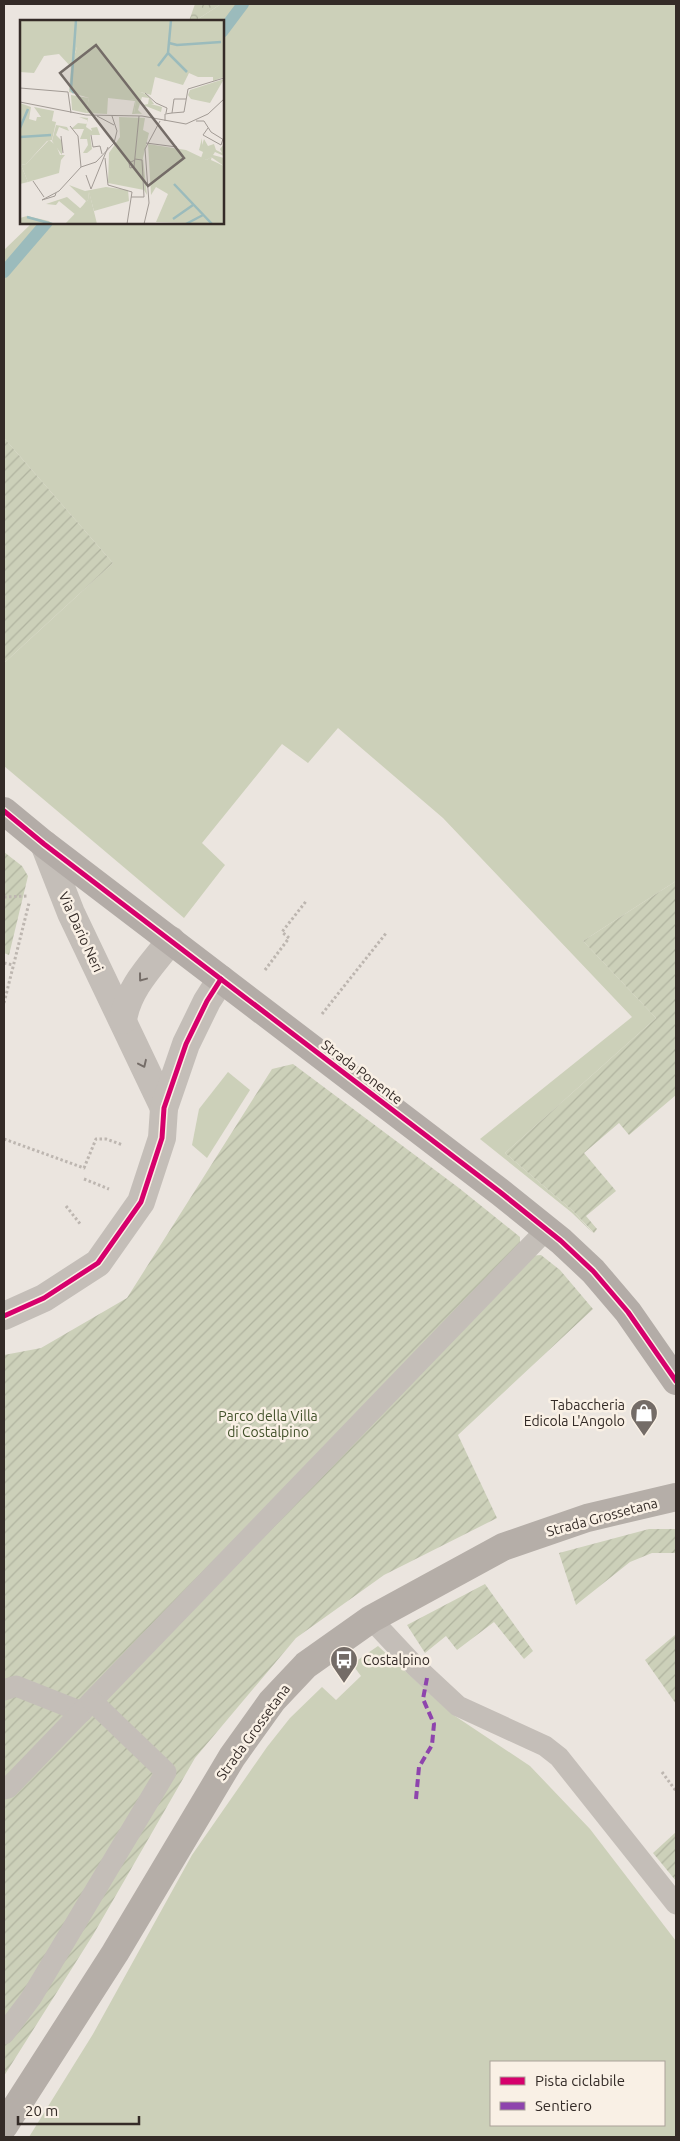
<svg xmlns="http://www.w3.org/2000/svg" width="680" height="2141" viewBox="0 0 680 2141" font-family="Ubuntu,sans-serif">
<defs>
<pattern id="forest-crowns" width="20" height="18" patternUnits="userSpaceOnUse" patternTransform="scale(1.25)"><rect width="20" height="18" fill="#ccd0b9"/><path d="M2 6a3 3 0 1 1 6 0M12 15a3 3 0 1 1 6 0" fill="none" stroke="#b0b39f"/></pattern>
<pattern id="garden-furrows" width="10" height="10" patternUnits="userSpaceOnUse" patternTransform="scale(1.25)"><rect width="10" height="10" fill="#ccd0b9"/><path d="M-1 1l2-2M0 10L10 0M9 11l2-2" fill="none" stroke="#b0b39f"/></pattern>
</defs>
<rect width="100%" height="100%" fill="#ebe5df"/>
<g fill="#ccd0b9" fill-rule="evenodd">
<polygon points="221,4 676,4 676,881 583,941 656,1018 505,1153 573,1211 593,1233 571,1212 480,1139 632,1017 443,818 338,728 308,763 282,744 202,843 225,865 184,918 4,766 4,663 113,563 4,438 4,250 32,223 222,222 222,21 195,21"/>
<polygon points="228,1072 250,1090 207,1158 192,1145 199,1109"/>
<path d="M378,1646L452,1714L530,1766L590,1829L676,1941V2137H29L93,2034L192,1855L267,1747L290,1718L322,1687L336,1700L361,1676L352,1664ZM491,2062H664V2125H491Z"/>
</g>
<polygon fill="url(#forest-crowns)" points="195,4 221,4 195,21 189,21"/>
<g fill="url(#garden-furrows)">
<polygon points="4,438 113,563 4,663"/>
<polygon points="4,852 22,866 28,876 9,955 4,953"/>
<polygon points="676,881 676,1095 629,1135 619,1123 584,1153 616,1191 586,1216 597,1229 594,1233 573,1211 505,1153 656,1018 583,941"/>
<polygon points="293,1064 459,1188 520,1237 520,1248 529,1256 541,1255 560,1270 593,1309 458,1435 497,1518 384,1575 296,1638 195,1758 93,1935 4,2076 4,1355 41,1348 127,1298 272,1069"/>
<polygon points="649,1529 676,1529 676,1553 652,1553 630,1562 576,1605 559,1553"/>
<polygon points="485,1584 533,1651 524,1659 494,1622 457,1650 446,1636 425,1653 407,1625"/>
<polygon points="676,1634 676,1704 645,1660"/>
<polygon points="676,1832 676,1881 653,1853"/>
</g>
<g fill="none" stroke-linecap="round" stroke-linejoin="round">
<g stroke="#9bbbbc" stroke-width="12">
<polyline points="222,32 243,4"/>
<polyline points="4,272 47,222"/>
</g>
<g stroke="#bdb6b0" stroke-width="3" stroke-dasharray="2.5 2.5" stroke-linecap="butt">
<polyline points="4,897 28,896"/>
<polyline points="4,963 13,965"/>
<polyline points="265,970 289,938 282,932 307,900"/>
<polyline points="4,1003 29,903"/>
<polyline points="322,1014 387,932"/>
<polyline points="4,1139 84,1168 96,1139 106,1139 123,1145"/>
<polyline points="84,1179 109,1189"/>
<polyline points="66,1206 81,1225"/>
<polyline points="662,1772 676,1791"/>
</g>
<g stroke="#c4beb8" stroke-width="21">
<polyline points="371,1619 415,1666 458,1706 545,1746 559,1757 676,1904"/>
<polyline points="4,1690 16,1686 82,1712"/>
<polyline points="4,1789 8,1788 547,1229"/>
<polyline points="4,2034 31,1998 166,1772 92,1701"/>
</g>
<g stroke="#c4beb8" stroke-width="28">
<polyline points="44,844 71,913 164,1108"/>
<path d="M123,1020C128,988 152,965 171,940"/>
<polyline points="4,1316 44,1298 98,1263 141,1202 162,1138 164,1108 186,1044 207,1001 221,979"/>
</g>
<polyline stroke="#b5aea8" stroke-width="28" points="4,2126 115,1953 232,1757 272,1701 306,1665 371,1619 503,1547 587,1518 676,1497"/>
<polyline stroke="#b3aca7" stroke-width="28" points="4,811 44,844 500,1192 561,1241 593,1271 628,1312 676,1381"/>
<polyline stroke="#8e44ad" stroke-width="4" stroke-dasharray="8 4" stroke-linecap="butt" points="416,1799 419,1767 432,1745 434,1724 423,1699 427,1678"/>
<defs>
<g id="cycleway">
<polyline points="4,811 44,844 500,1192 561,1241 593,1271 628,1312 676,1381"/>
<polyline points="4,1316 44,1298 98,1263 141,1202 162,1138 164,1108 186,1044 207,1001 221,979"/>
</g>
</defs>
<use href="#cycleway" stroke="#f9f0e5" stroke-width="8"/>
<use href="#cycleway" stroke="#d6006c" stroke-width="5"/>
</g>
<defs><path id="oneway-chevron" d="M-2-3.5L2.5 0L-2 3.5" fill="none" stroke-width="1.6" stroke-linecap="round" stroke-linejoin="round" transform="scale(1.25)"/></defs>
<g stroke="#756d68">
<use href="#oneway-chevron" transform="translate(142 978) rotate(127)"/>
<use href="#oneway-chevron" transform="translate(143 1064) rotate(65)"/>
</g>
<defs>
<symbol id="shop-pin" viewBox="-11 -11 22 30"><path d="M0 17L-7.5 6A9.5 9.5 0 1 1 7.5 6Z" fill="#746c67" stroke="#f9f0e5"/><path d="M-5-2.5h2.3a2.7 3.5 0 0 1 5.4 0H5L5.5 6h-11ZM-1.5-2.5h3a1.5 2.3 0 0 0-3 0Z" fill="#fff"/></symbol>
<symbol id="bus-pin" viewBox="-11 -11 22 30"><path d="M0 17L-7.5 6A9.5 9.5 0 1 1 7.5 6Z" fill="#746c67" stroke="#f9f0e5"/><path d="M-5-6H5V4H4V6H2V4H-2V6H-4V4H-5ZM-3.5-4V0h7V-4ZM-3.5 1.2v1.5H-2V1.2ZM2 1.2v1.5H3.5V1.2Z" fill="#fff"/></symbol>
</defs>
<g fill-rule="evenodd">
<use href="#shop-pin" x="628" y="1397" width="32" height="43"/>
<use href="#bus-pin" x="328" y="1644" width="32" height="43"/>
</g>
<g text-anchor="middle" stroke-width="5" stroke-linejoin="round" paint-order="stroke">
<g font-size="14" fill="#342b27" stroke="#f9f0e5">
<text transform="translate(81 932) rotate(65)" y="5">Via Dario Neri</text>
<text transform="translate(362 1072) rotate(37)" y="5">Strada Ponente</text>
<text transform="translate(602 1517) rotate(-15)" y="5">Strada Grossetana</text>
<text transform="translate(253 1732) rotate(-54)" y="5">Strada Grossetana</text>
</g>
<g font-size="14" fill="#342b27" stroke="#f9f0e5" text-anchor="end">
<text x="625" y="1410">Tabaccheria<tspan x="625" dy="16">Edicola L'Angolo</tspan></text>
<text x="363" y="1665" text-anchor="start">Costalpino</text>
</g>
<g font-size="14" fill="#43522b" stroke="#f9f0e5">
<text x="268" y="1421">Parco della Villa<tspan x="268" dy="16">di Costalpino</tspan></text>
</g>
</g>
<g transform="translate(20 20)">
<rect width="204" height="204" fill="#ebe5df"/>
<path d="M60,0H204V57L193,61V57H178L169,53L163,65L135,57L131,75L113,70L110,79L116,80L114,93L122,94H112L115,81L88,78L87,94L66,93L69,78L49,72L51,47L57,27V2ZM204,59L190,83L171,79L168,75L170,70ZM0,83L11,87L9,99L16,101L17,97H21L14,87L34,91L32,101L36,102L32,120L27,121L6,144L1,145L8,162L0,164ZM128,124L166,130L187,140L192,136L191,140L204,146V204L136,202L148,174L136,167L131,175ZM49,165L65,171L86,167L108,170L109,181L74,191L69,172L68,180L61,189L66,181Z" fill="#ccd0b9"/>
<path d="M0,0H60L57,2V27L51,47L39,34L24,36L14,53L0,52ZM29,120L36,125L40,135H45L41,140L39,153L8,162L1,145L6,144ZM69,171L77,204H45L68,180ZM7,196L29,201L32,204H0V198Z" fill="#ccd0b9"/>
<path d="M113,69L128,75L134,84H131L142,87L141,92L123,85L128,84L129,78L122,77L118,90L122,94L114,93L116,80L109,79ZM51,75L69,78L66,93L52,90ZM59,97L68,98L66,107L72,111L71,108L77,107L80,115H70L72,129L67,133H63L68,125L67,119H60L64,109H51L58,103L67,104V100ZM99,97L125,98L123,110L129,113L123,138L127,175L124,170L88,163L89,133L100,117ZM36,105L47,107L49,111L39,107L36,115L42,121V135L32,121ZM182,118V125L184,119L188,126L194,124L196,130L202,133L200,129L204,124V136L195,132L193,135L204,138V146L191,137L187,140L181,138L183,132L179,130ZM47,177L61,189L56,195L39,181L36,185L26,184Z" fill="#ccd0b9"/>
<path fill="none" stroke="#9bbbbc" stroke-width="2.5" d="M151,0L148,33L167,52M149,23L157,25L201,22M138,46L148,33M54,73L51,69L56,0M0,108L8,89M0,117L31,115M154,164L192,204M7,197L32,204M153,199L173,185M166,204L183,195"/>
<path fill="none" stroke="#a29b95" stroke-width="1" d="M0,68L48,72L51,93M125,73L136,83L147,88L146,93M0,82L66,95L122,96L166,104L188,94L204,79M152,93L164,92L168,69L204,58M77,96L94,105M145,101V94L152,93L154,79H166M176,101H184L191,112L204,120M50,106L58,116L61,147M188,108L183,115L201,125L203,119M71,115L73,127L80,126L82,134M41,116L43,133M126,123L157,127M85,138L88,165L112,172L107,204M115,140L109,143L110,148L114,147L119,96M66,155L71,169L88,127M13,161L24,177M36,173L35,176L22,180L39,171L61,147L76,142L94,123L97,111L92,96M111,177H124L122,140L115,139M124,204L129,183L125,129L140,101"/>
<path fill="#746c67" fill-opacity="0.15" stroke="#746c67" stroke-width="2.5" d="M76,25L164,138L128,166L40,53Z"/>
<rect width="204" height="204" fill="none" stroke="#342b27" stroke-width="2.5"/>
</g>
<rect width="680" height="2141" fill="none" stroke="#342b27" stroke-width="10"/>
<rect x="490" y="2061" width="175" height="65" fill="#f9f0e5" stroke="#aaa199"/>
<rect x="500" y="2077" width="25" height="8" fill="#d6006c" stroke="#aaa199"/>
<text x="535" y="2086" font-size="15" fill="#342b27">Pista ciclabile</text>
<rect x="500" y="2102" width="25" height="8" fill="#8e44ad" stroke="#aaa199"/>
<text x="535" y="2111" font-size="15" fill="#342b27">Sentiero</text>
<path d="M18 2116v8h121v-8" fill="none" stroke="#342b27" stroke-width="2.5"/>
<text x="25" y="2116" font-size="15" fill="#342b27" stroke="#f9f0e5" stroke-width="4" paint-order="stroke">20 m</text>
</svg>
